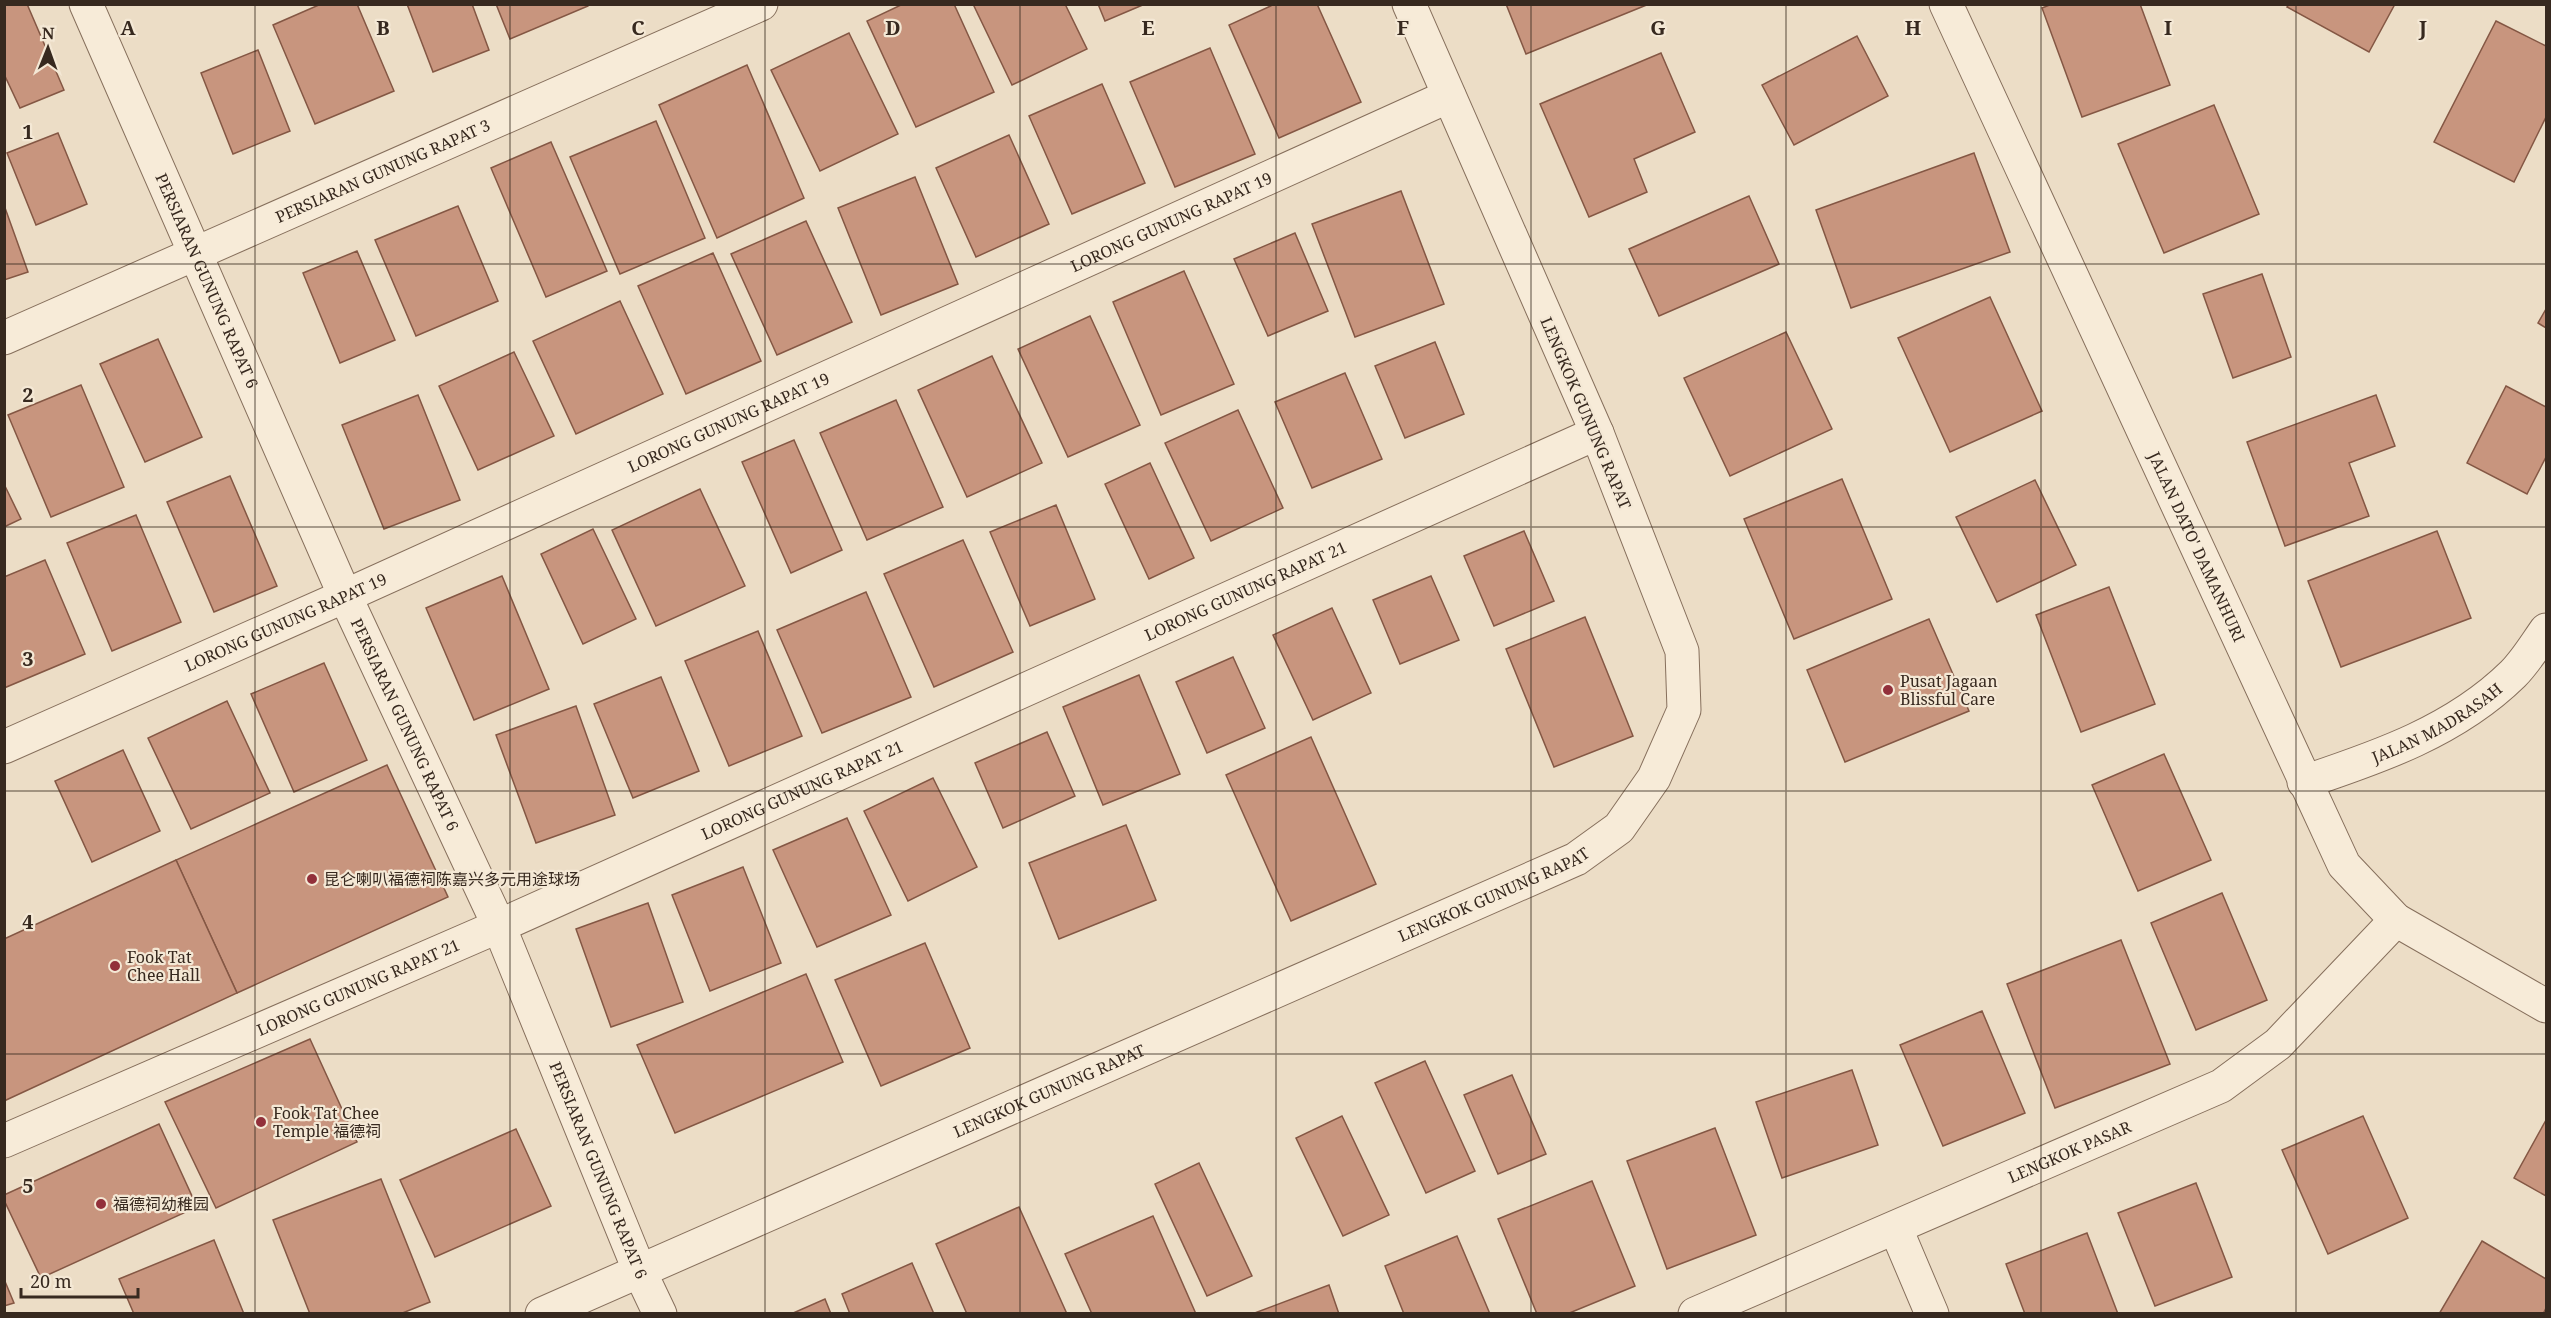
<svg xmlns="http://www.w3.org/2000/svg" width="2551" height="1318" viewBox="0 0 2551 1318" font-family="'Noto Serif','Noto Sans SC',serif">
<rect width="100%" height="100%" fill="#ecddc6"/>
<g fill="#c8957e" stroke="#845744" stroke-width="1.5">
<polygon points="4,4 27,4 64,90 20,108 4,74"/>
<polygon points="321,4 357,4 394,91 315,124 273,25"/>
<polygon points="407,4 472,4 489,50 433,72"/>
<polygon points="496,4 588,4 588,6 510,39"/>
<polygon points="903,4 954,4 994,92 916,127 867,21"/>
<polygon points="973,4 1065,4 1087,49 1012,85"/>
<polygon points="1098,4 1145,4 1105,21"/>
<polygon points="1275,4 1317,4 1361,102 1279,138 1229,25"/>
<polygon points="1506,4 1649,4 1526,54"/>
<polygon points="2052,4 2140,4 2170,85 2082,117 2042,8"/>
<polygon points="2289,4 2395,4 2369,52 2287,7"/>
<polygon points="2496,21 2546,46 2546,117 2514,182 2434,142"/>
<polygon points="849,33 898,134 820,171 771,70"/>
<polygon points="1857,36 1888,96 1794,145 1762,85"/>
<polygon points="1210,48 1255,154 1175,187 1130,82"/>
<polygon points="258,50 290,131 233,154 201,73"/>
<polygon points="1661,53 1695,132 1634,159 1647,192 1589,217 1540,104"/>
<polygon points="747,65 804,198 717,238 659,105"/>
<polygon points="1102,84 1145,183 1072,214 1029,116"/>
<polygon points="2214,105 2259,214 2164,253 2118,144"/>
<polygon points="656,121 705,238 620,274 570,157"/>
<polygon points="58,133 87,204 36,225 7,153"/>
<polygon points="1009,135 1049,224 976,257 936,168"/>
<polygon points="551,142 607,271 546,297 491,168"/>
<polygon points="1974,153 2010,252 1851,308 1816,210"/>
<polygon points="915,177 958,284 881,315 838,208"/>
<polygon points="1401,191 1444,304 1355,337 1312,224"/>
<polygon points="1749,196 1779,264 1659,316 1629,249"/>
<polygon points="4,205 28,272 4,280"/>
<polygon points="458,206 498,301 416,336 375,240"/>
<polygon points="806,221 852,322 777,355 731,254"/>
<polygon points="1295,233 1328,311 1268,336 1234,259"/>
<polygon points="357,251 395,340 340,363 303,273"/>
<polygon points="713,253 761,361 686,394 638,286"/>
<polygon points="1184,271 1234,384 1161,415 1113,302"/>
<polygon points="2262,274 2291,357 2233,378 2203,294"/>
<polygon points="1990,297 2042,411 1950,452 1898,338"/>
<polygon points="620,301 663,394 576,434 533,341"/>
<polygon points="2546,309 2546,328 2538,323"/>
<polygon points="1090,316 1140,425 1068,457 1018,349"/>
<polygon points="1786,332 1832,429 1730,476 1684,378"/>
<polygon points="158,339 202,437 145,462 100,364"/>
<polygon points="1435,342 1464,414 1405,438 1375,366"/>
<polygon points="514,352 554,436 478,470 439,386"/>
<polygon points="992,356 1042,463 967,497 918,390"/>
<polygon points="1345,373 1382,459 1312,488 1275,402"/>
<polygon points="81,385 124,487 51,517 8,415"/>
<polygon points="2506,386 2546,407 2546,457 2527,494 2467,463"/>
<polygon points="418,395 460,500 384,529 342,425"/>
<polygon points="2376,395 2395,446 2349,463 2369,516 2285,546 2247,442"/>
<polygon points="896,400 943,507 867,540 820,433"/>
<polygon points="1238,410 1283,508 1211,541 1165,443"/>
<polygon points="794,440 842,550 791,573 742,462"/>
<polygon points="1150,463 1194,558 1149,579 1105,484"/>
<polygon points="230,476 277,586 214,612 167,502"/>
<polygon points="1842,479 1892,599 1794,639 1744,519"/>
<polygon points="2035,480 2076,565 1997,602 1956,517"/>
<polygon points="4,484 21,519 4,527"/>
<polygon points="700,489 745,586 656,626 612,530"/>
<polygon points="1056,505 1095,599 1030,626 990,532"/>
<polygon points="136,515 181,622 112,651 67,543"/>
<polygon points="593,529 636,619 583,644 541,554"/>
<polygon points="1524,531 1554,601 1494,626 1464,556"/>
<polygon points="2437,531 2471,618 2341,667 2308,581"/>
<polygon points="963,540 1013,652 934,687 884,574"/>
<polygon points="45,560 85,654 4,688 4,577"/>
<polygon points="502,576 549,689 474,720 426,608"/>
<polygon points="1431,576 1459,640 1400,664 1373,600"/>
<polygon points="2109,587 2155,704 2081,732 2036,615"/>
<polygon points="866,592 911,697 822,733 777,630"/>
<polygon points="1332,608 1371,693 1313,720 1273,635"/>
<polygon points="1585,617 1633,736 1554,767 1506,649"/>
<polygon points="1929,619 1969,711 1845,762 1807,670"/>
<polygon points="758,631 802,736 729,766 685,661"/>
<polygon points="1233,657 1265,728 1207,753 1176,682"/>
<polygon points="324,663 367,760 294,792 251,694"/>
<polygon points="1139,675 1180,774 1103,805 1063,707"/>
<polygon points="661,677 699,771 633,798 594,704"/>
<polygon points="227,701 270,793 191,829 148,738"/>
<polygon points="576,706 615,815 536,843 496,735"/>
<polygon points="1047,732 1075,796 1003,828 975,763"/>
<polygon points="1311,737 1376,884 1291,921 1226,775"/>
<polygon points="123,750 160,831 92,862 55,781"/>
<polygon points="2164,754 2211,860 2138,891 2092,785"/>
<polygon points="387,765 448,897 237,993 176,860"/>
<polygon points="933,778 977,867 908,901 864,811"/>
<polygon points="847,818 891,915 817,947 773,850"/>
<polygon points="1126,825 1156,900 1059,939 1029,863"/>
<polygon points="176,860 237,993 4,1101 4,939"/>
<polygon points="743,867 781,963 710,991 672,895"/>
<polygon points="2222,893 2267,1000 2196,1030 2151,923"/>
<polygon points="648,903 683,1002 611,1027 576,929"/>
<polygon points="2121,940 2170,1064 2055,1108 2007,984"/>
<polygon points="925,943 970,1048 881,1086 835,980"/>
<polygon points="806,974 843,1062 675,1133 637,1045"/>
<polygon points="1982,1011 2025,1113 1943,1146 1900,1045"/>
<polygon points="310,1039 357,1142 216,1208 165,1102"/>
<polygon points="1425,1061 1475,1171 1426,1193 1375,1083"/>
<polygon points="1852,1070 1878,1145 1782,1178 1756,1102"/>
<polygon points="1512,1075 1546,1154 1498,1174 1464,1095"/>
<polygon points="1342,1116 1389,1215 1343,1236 1296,1138"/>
<polygon points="2363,1116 2408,1218 2328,1254 2282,1150"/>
<polygon points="2546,1120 2546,1196 2514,1178"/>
<polygon points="159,1124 197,1207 41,1278 4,1200 4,1195"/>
<polygon points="1715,1128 1756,1235 1667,1269 1627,1161"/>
<polygon points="516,1129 551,1206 435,1257 400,1180"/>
<polygon points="1199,1163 1252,1276 1207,1296 1155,1184"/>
<polygon points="381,1179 430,1302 400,1314 310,1314 273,1220"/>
<polygon points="1592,1181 1635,1286 1567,1314 1537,1314 1498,1219"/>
<polygon points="2196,1183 2232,1277 2155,1306 2118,1213"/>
<polygon points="1019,1207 1067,1314 967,1314 936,1244"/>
<polygon points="1153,1216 1196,1314 1092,1314 1065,1254"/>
<polygon points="2087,1233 2118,1314 2025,1314 2006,1264"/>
<polygon points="1457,1236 1490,1314 1404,1314 1385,1266"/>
<polygon points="214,1240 244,1314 134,1314 119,1279"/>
<polygon points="2482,1241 2546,1279 2546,1308 2543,1314 2439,1314"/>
<polygon points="912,1263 934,1314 850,1314 842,1294"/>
<polygon points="4,1279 14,1303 4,1306"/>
<polygon points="1329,1285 1339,1314 1252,1314"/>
<polygon points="825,1299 831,1314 791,1314"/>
</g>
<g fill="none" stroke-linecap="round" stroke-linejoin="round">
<defs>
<g id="minor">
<path id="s1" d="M86,4L345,596L499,926L640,1272L660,1314"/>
<path id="s2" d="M1946,4L2344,865L2396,920L2546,1006"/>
<path id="s3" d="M4,338L761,4"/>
<path id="s4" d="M4,747L345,596L1449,96"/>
<path id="s5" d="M2304,782C2379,757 2455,731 2513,674C2526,661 2536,644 2546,630"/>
<path id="s6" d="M4,1141L499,926L1597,433"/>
<polyline points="1896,1229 1932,1314"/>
<path id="s7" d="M542,1314L1576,859L1619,828L1654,778L1684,710L1682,651L1597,433L1409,4"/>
<path id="s8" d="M1695,1314L2221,1086L2278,1044L2396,920"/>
</g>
</defs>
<use href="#minor" stroke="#866f5c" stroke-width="35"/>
<use href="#minor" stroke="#f7ebd8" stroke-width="33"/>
</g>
<path fill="none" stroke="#37291f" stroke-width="1.5" stroke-opacity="0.55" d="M255,4V1314M510,4V1314M765,4V1314M1020,4V1314M1276,4V1314M1531,4V1314M1786,4V1314M2041,4V1314M2296,4V1314M4,264H2546M4,527H2546M4,791H2546M4,1054H2546"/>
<g fill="#92303a" stroke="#f4e8d5" stroke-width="2">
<circle cx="1888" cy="690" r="6"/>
<circle cx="312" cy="879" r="6"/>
<circle cx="115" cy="966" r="6"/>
<circle cx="261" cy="1122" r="6"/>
<circle cx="101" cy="1204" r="6"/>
</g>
<g text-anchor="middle" stroke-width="4.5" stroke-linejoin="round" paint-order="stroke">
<g font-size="16" fill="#37291f" stroke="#f4e8d5">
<text dy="6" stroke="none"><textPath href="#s3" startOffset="414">PERSIARAN GUNUNG RAPAT 3</textPath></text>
<text dy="6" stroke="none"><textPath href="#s4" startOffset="1280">LORONG GUNUNG RAPAT 19</textPath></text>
<text dy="6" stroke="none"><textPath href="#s1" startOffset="302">PERSIARAN GUNUNG RAPAT 6</textPath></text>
<text transform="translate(1586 413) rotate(67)" y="6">LENGKOK GUNUNG RAPAT</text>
<text dy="6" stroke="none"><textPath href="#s4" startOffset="794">LORONG GUNUNG RAPAT 19</textPath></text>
<text dy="6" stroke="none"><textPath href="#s2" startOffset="598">JALAN DATO' DAMANHURI</textPath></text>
<text dy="6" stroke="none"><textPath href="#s6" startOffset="1358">LORONG GUNUNG RAPAT 21</textPath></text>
<text dy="6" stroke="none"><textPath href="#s4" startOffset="308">LORONG GUNUNG RAPAT 19</textPath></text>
<text dy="6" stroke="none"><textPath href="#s5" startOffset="146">JALAN MADRASAH</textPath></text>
<text dy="6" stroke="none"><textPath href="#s1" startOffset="788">PERSIARAN GUNUNG RAPAT 6</textPath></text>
<text dy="6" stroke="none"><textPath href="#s6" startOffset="872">LORONG GUNUNG RAPAT 21</textPath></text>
<text dy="6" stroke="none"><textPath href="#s7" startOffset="1040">LENGKOK GUNUNG RAPAT</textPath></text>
<text dy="6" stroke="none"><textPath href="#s6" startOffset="386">LORONG GUNUNG RAPAT 21</textPath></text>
<text dy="6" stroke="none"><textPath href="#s7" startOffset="554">LENGKOK GUNUNG RAPAT</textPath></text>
<text dy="6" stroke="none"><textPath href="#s8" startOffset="408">LENGKOK PASAR</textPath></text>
<text dy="6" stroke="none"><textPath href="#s1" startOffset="1274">PERSIARAN GUNUNG RAPAT 6</textPath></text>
</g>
<g font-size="16" fill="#37291f" stroke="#f4e8d5" text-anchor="start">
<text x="1900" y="687">Pusat Jagaan<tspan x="1900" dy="18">Blissful Care</tspan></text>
<text x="324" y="885">昆仑喇叭福德祠陈嘉兴多元用途球场</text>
<text x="127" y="963">Fook Tat<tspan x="127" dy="18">Chee Hall</tspan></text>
<text x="273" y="1119">Fook Tat Chee<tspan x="273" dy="18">Temple 福德祠</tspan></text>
<text x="113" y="1210">福德祠幼稚园</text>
</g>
</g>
<g font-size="20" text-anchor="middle" font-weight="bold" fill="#37291f" stroke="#f4e8d5" stroke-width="4.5" stroke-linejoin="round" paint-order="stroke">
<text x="128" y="35">A</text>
<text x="383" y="35">B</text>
<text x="638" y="35">C</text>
<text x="893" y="35">D</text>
<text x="1148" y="35">E</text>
<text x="1403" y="35">F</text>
<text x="1658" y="35">G</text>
<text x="1913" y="35">H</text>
<text x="2168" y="35">I</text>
<text x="2423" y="35">J</text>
<text x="28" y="139">1</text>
<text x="28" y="402">2</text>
<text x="28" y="666">3</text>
<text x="28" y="929">4</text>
<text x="28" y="1193">5</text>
</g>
<rect width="2551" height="1318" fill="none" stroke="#37291f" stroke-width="12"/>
<g transform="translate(48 48) rotate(1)" stroke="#f4e8d5" stroke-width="4.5" paint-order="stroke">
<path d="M0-4.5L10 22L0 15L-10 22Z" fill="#37291f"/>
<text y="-9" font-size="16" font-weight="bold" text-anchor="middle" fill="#37291f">N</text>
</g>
<path d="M21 1288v9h117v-9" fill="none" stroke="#37291f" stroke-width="3"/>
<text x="30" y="1288" font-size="18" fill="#37291f" stroke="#f4e8d5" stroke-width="4.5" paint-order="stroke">20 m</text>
</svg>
